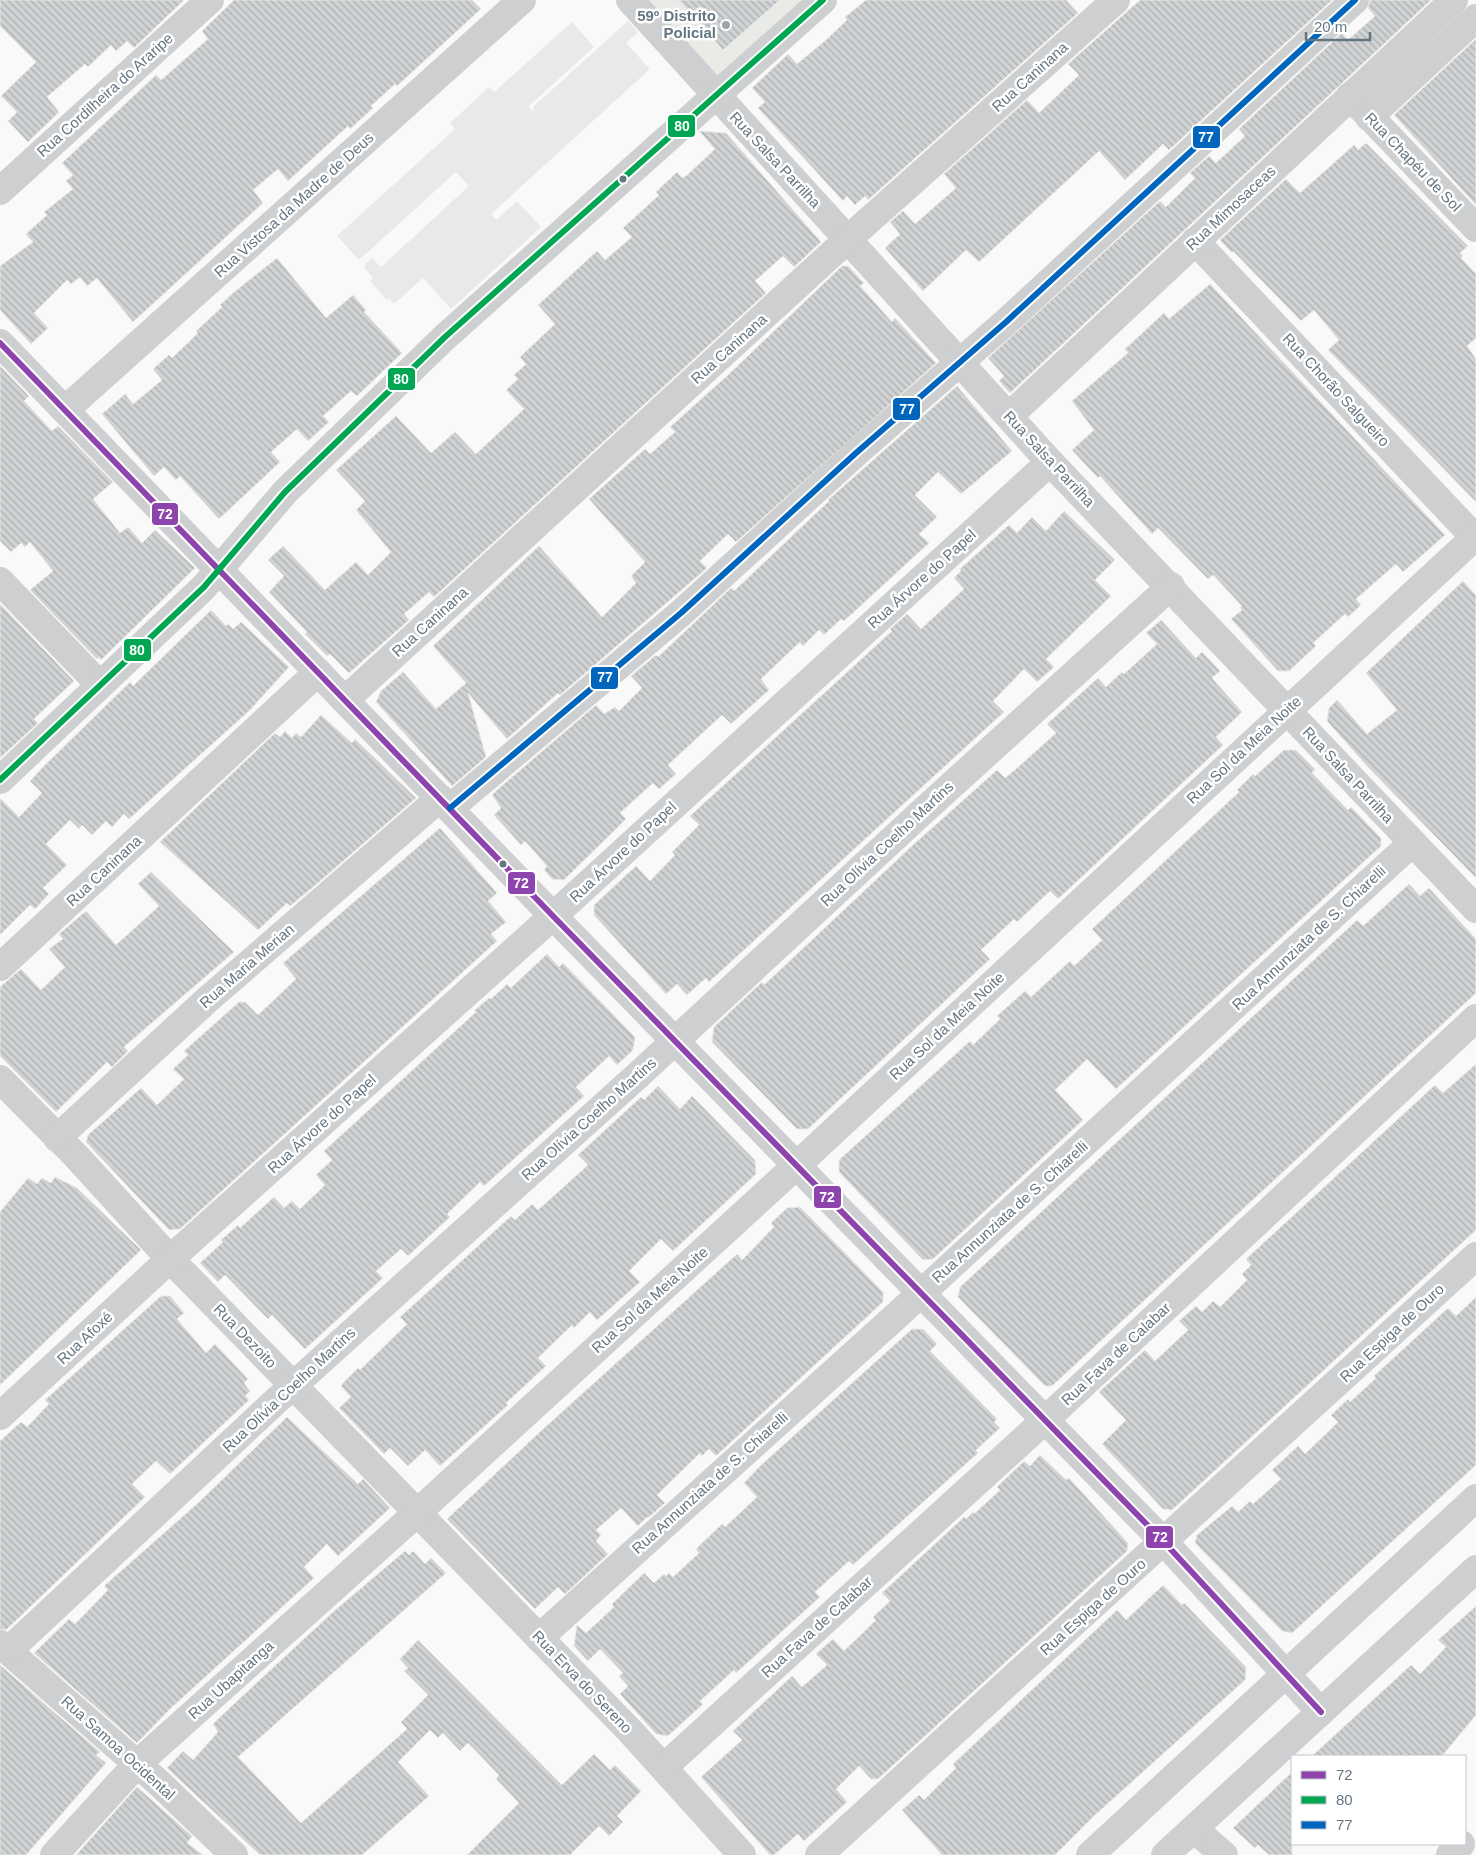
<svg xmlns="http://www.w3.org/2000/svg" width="1476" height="1855" viewBox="0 0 1476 1855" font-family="Helvetica,sans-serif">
<defs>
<pattern id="building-back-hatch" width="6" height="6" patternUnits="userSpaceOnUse" patternTransform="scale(1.25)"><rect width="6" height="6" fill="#d0d2d3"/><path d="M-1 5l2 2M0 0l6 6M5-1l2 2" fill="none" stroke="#acafb1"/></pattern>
</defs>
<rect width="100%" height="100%" fill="#f9f9f9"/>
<polygon fill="#e8e9e9" points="628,21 638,32 626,43 650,69 491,214 496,220 517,201 541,227 451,309 423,278 394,304 389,298 387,300 370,281 373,278 364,267 366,263 372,258 381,267 469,186 456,172 359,260 337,236 455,129 450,123 489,87 494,92 572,22 594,47 529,106 532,111 534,109 533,107"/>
<polygon fill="#e8ebe6" points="640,0 809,0 716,87"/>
<g fill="url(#building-back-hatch)" stroke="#e8e8e8">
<polygon points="0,0 184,0 134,48 127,41 116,51 111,45 88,67 85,64 47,97 59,112 28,142 8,121 17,112 1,96 36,62 0,26"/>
<polygon points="234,0 472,0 481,9 397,86 395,84 371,106 373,108 350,129 348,126 288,181 278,169 253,190 263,203 133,322 97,278 87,286 80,277 71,284 67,280 34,313 48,328 31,344 0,310 0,266 33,242 26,234 47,215 44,212 73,189 66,181 73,175 62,163 156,75 161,80 208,39 202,31"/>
<polygon points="679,0 780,0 723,50"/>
<polygon points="866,0 1066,0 1078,13 868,200 865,196 855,205 847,196 843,201 758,108 765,102 752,88 788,54 797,64 826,40 847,20 845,17"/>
<polygon points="1140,0 1332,0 1169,150 1163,144 1125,180 1099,151 979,262 966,250 923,291 885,248 900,234 890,222 903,211 915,224 956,188 944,174 1027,100 1039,113 1079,75 1068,64"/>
<polygon points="1370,0 1431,0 1010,393 999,381 1004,376 988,358 1160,201 1166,207 1195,178 1190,173 1209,156 1216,163 1245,136 1239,129 1342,33 1348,40 1375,16 1368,8"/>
<polygon points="1476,39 1476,205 1394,115"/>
<polygon points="699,131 726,133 821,242 794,267 783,256 755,281 766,293 434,597 429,592 404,614 409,620 349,673 330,654 327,656 305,634 307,632 269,592 284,576 268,560 283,546 325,590 356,562 368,575 391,552 356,510 365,501 336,470 396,416 431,453 455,432 476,454 524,409 506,390 518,379 514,375 526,364 520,357 555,324 538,305 597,251 605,260 632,237 623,228 659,195 656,192 677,172 682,178 686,176 715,149"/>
<polygon points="1366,143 1468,246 1460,253 1463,256 1461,258 1476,274 1476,338 1467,346 1476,359 1476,502 1328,350 1339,340 1314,310 1301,321 1233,251 1232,253 1220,240 1286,179 1300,193 1354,145 1358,150"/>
<polygon points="277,258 326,318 353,295 366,310 364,312 402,353 357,396 351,391 323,416 329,422 308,441 297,429 271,452 280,462 219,519 180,476 176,480 164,467 154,476 102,414 125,394 133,404 162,380 153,369 169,355 172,358 198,333 196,331 222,307 220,305 234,292"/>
<polygon points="842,266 848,266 864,283 860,286 892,322 895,318 936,363 736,542 728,534 700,561 707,568 560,695 558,693 507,739 468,693 486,757 452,786 376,702 381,691 403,672 436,709 466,683 433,646 539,546 602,617 636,583 631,576 645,562 589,499 645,449 650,454 675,432 670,427 728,375"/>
<polygon points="1210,284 1445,535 1403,572 1396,564 1356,599 1361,605 1348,617 1345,614 1313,643 1316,646 1289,671 1278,671 1231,619 1242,610 1240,607 1242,606 1213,575 1208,579 1158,528 1152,534 1100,476 1098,478 1072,450 1094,430 1072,401 1128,353 1125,349 1164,313 1169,319"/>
<polygon points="0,366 29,396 24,401 52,431 58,426 113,482 93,499 120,533 128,527 142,543 155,530 195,568 101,660 99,657 97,659 30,590 53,571 30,542 25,547 21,543 11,552 0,541"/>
<polygon points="957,386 1012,451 961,494 938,472 915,495 937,517 919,534 929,543 844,621 841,619 824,635 819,630 803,646 800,642 761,679 769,690 731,724 722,715 668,765 676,774 659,789 653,783 620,813 626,819 564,880 552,879 544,870 547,866 525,841 521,845 494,815 501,808 492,795 497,790 596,705 604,714 615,707 619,711 642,688 631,676 656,655 658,657 731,588 734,591 829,501 828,500"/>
<polygon points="1064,511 1115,560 1095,580 1111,596 1046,659 1054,667 1037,682 1024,669 993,701 1004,712 709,982 706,978 687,995 677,984 666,994 594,915 594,905 636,866 650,881 675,855 672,852 699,825 690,816 892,631 890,629 907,614 921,629 964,589 954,578 961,571 960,569 1009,525 1017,533 1032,517 1046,531"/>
<polygon points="1463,581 1476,595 1476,878 1367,766 1327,721 1329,708 1337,700 1367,734 1397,710 1366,673"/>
<polygon points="0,604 74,681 34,719 38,723 0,758"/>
<polygon points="211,610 226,626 228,624 233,629 241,622 289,667 250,710 129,819 124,814 112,827 106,821 92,835 82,825 79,829 70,820 46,844 67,865 43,888 49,894 35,909 30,905 0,935 0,798 19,817 42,793 30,781 45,765 130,682 133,686"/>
<polygon points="1161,620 1196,658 1202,652 1220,671 1212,678 1242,712 1216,737 1223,745 1058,899 1050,891 1017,922 1014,919 981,950 990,959 808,1129 797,1129 712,1042 714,1027 762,982 764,985 913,845 997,770 1005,778 1016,769 1056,733 1047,724 1098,678 1106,687 1122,672 1124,674 1157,644 1146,633"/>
<polygon points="321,715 352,743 355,739 416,798 312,888 290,906 287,903 258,930 160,842 275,733 280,737 285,731 292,738 296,733 301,737"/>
<polygon points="1284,750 1296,750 1315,769 1312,773 1348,810 1351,807 1381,838 1381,846 1116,1089 1087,1059 1055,1090 1083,1120 933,1259 923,1260 839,1172 839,1160 970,1041 973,1045 1000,1019 997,1016 1025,991 1031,997 1070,961 1074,966 1102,940 1092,929 1239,792 1237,790 1253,774 1255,776"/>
<polygon points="440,828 497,893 488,901 506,922 491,934 497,941 180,1229 169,1230 86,1142 88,1135 141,1088 157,1105 184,1079 173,1069 188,1055 184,1051 239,1002 245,1002 258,1015 296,979 283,963"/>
<polygon points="151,872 234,952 124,1047 128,1051 112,1067 107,1062 56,1112 0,1056 0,987 21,969 41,990 65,967 49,949 63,939 59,934 86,911 116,945 159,906 138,884"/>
<polygon points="1409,884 1420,896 1429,888 1476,939 1476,993 1052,1386 1045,1386 958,1297 960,1287 1357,920 1363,926"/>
<polygon points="547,954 559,967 563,963 635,1037 633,1050 617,1065 609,1056 576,1087 584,1096 484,1186 480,1182 447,1214 450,1217 408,1256 401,1249 376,1271 383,1278 305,1349 272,1315 268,1319 225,1275 218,1282 200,1263 223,1242 221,1240 238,1225 240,1228 274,1197 284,1208 292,1201 300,1209 325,1185 316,1175 332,1160 324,1151 476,1012 475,1010 489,998 491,999 507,984 511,988"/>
<polygon points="1476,1064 1476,1230 1172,1510 1163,1509 1102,1444 1126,1420 1099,1392 1145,1350 1155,1361 1188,1330 1179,1321 1196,1306 1202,1312 1213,1301 1220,1307 1247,1280 1242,1274 1251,1265 1246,1259 1435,1085 1443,1093"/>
<polygon points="658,1086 680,1109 692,1096 755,1160 756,1174 673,1251 661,1239 629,1271 640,1282 597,1320 590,1312 574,1328 572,1325 538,1358 546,1366 506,1403 508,1405 440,1466 425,1450 408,1466 390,1448 384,1454 339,1408 351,1397 341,1386 343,1383 358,1368 360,1370 407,1324 400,1317 511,1216 515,1220 532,1204 538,1210 588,1165 578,1155 641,1097 644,1100"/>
<polygon points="55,1177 77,1188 141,1250 0,1385 0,1212 28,1178 37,1184 42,1178 51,1183"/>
<polygon points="800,1207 883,1292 883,1302 716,1456 709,1449 702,1456 700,1453 657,1495 665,1503 648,1518 647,1517 638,1526 621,1508 596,1530 601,1535 596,1541 608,1554 565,1594 558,1587 535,1609 447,1519 542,1430 737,1254 742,1260 774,1227 771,1223 787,1208"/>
<polygon points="161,1296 170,1296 184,1313 177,1319 206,1353 215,1344 248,1379 244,1383 250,1391 245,1396 249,1400 170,1474 156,1461 132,1484 145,1497 6,1630 0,1629 0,1441 21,1422 27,1427 49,1404 45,1400"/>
<polygon points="1476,1297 1476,1465 1292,1633 1282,1631 1195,1543 1197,1535 1232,1506 1238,1512 1250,1501 1253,1504 1281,1479 1272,1470 1298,1446 1305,1454 1338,1422 1331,1415 1348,1399 1350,1402 1376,1378 1374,1376 1448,1308 1456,1316"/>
<polygon points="912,1329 923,1329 937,1344 930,1351 997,1419 994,1422 1000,1428 976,1450 978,1453 853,1565 849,1561 815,1592 820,1597 736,1673 734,1670 700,1701 703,1704 668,1736 656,1734 620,1694 628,1686 619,1676 623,1673 600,1649 588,1661 574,1646 577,1625 586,1633 614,1607 612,1604 644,1573 654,1583 664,1574 666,1576 669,1573 673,1577 699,1553 696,1549 722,1524 725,1527 757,1497 744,1483 760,1466"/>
<polygon points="287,1417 358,1484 363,1479 390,1508 338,1556 327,1544 304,1567 314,1578 170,1709 137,1743 34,1653 69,1619 75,1624 108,1590 104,1586 198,1503"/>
<polygon points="1040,1455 1066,1480 1069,1478 1128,1543 1127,1551 878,1779 871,1779 859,1766 836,1789 847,1802 804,1841 798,1834 774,1855 770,1855 701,1777 742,1740 733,1731 792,1676 802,1687 827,1665 816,1654 833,1639 844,1651 876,1620 873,1617 890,1601 882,1593 964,1517 966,1519 973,1512 974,1514 1000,1490 997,1487 1024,1461 1030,1466"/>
<polygon points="405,1551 409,1555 413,1551 425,1564 431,1558 446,1573 238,1757 301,1823 407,1729 401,1722 428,1695 404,1671 408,1668 400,1659 418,1640 562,1785 594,1754 610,1770 615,1765 641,1791 617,1816 623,1822 609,1836 599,1826 570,1855 467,1855 519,1803 496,1779 499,1775 468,1743 460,1751 443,1733 438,1738 430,1730 398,1762 429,1796 362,1855 260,1855 167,1768 183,1751 193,1760 218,1732 213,1724 236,1702 333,1612"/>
<polygon points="1163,1585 1182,1605 1184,1603 1246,1667 1245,1680 1094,1816 1055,1855 942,1855 902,1810 919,1795 924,1800 956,1768 953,1764 1117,1610 1126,1620"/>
<polygon points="1476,1606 1476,1715 1442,1756 1312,1756 1411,1665 1420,1674 1446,1647 1438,1640"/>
<polygon points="0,1665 100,1752 96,1755 106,1763 26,1855 0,1855"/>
<polygon points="1292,1772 1292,1855 1269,1855 1258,1845 1255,1848 1233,1828"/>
<polygon points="137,1787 192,1836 187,1843 203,1855 76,1855"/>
</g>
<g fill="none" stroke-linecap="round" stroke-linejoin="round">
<g stroke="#cecfd0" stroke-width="28">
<polyline points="630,0 1050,462 1476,909"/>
<polyline points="1350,96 1476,228"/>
<polyline points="1369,117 1476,18"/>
<polyline points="0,191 210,0"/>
<polyline points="1195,241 1476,539"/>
<polyline points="0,343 553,916 1164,1542 1321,1712"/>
<polyline points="65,410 522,0"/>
<polyline points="1009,416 1454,0"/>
<polyline points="0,581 100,685"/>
<polyline points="345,700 848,239 1116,0"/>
<polyline points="0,780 204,587 285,492 445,337 823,0"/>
<polyline points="450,808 681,613 856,453 1006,322 1355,0"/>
<polyline points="0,967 318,672"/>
<polyline points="0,1079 77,1157 170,1259 631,1732 742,1855"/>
<polyline points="57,1138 207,1000 440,798"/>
<polyline points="0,1416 170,1259 553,916 1050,462"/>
<polyline points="539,1638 894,1318 1412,843"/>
<polyline points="0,1644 159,1783 234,1855"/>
<polyline points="8,1651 277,1400 636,1077 922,812 1171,586"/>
<polyline points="664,1767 1044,1421 1476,1018"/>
<polyline points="1194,1829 1224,1855"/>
<polyline points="54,1855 137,1764 417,1513 797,1165 1476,536"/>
<polyline points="819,1855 1476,1256"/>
<polyline points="1090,1855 1476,1498"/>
<polyline points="1165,1855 1476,1569"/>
<polyline points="1450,1855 1461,1844"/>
</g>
<defs>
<polyline id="bus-1" points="0,343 553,916 1164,1542 1321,1712"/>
<polyline id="bus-2" points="0,780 204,587 285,492 445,337 823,0"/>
<polyline id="bus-3" points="450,808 681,613 856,453 1006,322 1355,0"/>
</defs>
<use href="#bus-1" stroke="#fff" stroke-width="10"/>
<use href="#bus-2" stroke="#fff" stroke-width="10"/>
<use href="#bus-3" stroke="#fff" stroke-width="10"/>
<use href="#bus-1" stroke="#8e44ad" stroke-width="6"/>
<use href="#bus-2" stroke="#00a651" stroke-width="6"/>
<use href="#bus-3" stroke="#0065bd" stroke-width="6"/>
</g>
<circle fill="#99a4ac" stroke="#fff" stroke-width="2" cx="726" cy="25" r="5"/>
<g fill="#657683" stroke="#fff" stroke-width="2">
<circle cx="623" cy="179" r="4.5"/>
<circle cx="503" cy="864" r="4.5"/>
</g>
<g text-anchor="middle" stroke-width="5" stroke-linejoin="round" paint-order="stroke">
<g font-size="15" font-weight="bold" fill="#657683" stroke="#fff" text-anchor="end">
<text x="716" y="21">59º Distrito<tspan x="716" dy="17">Policial</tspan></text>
</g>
<g font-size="15" fill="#657683" stroke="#fff">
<text transform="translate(1030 77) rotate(-42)" y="5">Rua Caninana</text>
<text transform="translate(105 95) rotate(-42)" y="5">Rua Cordilheira do Araripe</text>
<text transform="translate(775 160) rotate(47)" y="5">Rua Salsa Parrilha</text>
<text transform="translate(1413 162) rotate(46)" y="5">Rua Chapéu de Sol</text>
<text transform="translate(294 205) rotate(-42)" y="5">Rua Vistosa da Madre de Deus</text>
<text transform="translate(1231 208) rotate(-43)" y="5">Rua Mimosaceas</text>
<text transform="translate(729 349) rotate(-42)" y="5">Rua Caninana</text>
<text transform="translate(1336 390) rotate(47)" y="5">Rua Chorão Salgueiro</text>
<text transform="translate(1049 459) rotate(47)" y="5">Rua Salsa Parrilha</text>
<text transform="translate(922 579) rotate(-42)" y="5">Rua Árvore do Papel</text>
<text transform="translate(430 622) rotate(-42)" y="5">Rua Caninana</text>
<text transform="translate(1244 750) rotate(-43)" y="5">Rua Sol da Meia Noite</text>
<text transform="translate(1348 775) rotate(47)" y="5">Rua Salsa Parrilha</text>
<text transform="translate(887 844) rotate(-43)" y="5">Rua Olívia Coelho Martins</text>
<text transform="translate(623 852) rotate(-43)" y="5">Rua Árvore do Papel</text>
<text transform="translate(104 871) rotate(-43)" y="5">Rua Caninana</text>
<text transform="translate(1309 938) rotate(-43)" y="5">Rua Annunziata de S. Chiarelli</text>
<text transform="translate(247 966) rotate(-41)" y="5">Rua Maria Merian</text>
<text transform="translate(947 1026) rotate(-43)" y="5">Rua Sol da Meia Noite</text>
<text transform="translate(589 1119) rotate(-42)" y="5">Rua Olívia Coelho Martins</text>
<text transform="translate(322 1124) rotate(-42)" y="5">Rua Árvore do Papel</text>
<text transform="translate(1010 1212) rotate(-42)" y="5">Rua Annunziata de S. Chiarelli</text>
<text transform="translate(650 1300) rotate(-42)" y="5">Rua Sol da Meia Noite</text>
<text transform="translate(1392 1333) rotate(-43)" y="5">Rua Espiga de Ouro</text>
<text transform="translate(245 1336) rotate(46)" y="5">Rua Dezoito</text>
<text transform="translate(85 1338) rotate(-43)" y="5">Rua Afoxé</text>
<text transform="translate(1116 1354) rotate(-43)" y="5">Rua Fava de Calabar</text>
<text transform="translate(289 1390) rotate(-43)" y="5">Rua Olívia Coelho Martins</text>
<text transform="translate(710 1483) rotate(-42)" y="5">Rua Annunziata de S. Chiarelli</text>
<text transform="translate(1093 1607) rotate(-42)" y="5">Rua Espiga de Ouro</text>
<text transform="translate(817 1627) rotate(-42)" y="5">Rua Fava de Calabar</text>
<text transform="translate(231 1680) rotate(-42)" y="5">Rua Ubapitanga</text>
<text transform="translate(582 1682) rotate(46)" y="5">Rua Erva do Sereno</text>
<text transform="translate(118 1748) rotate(42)" y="5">Rua Samoa Ocidental</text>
</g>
</g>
<g stroke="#fff" stroke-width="2">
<rect x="667" y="114" width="29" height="24" rx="5" fill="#00a651"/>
<rect x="1192" y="125" width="29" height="24" rx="5" fill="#0065bd"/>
<rect x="387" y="367" width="29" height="24" rx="5" fill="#00a651"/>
<rect x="892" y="397" width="29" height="24" rx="5" fill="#0065bd"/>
<rect x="151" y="502" width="28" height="24" rx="5" fill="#8e44ad"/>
<rect x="123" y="638" width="29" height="24" rx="5" fill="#00a651"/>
<rect x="590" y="666" width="29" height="24" rx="5" fill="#0065bd"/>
<rect x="507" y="871" width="29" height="24" rx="5" fill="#8e44ad"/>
<rect x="813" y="1185" width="29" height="24" rx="5" fill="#8e44ad"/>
<rect x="1145" y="1525" width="29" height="24" rx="5" fill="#8e44ad"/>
</g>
<g font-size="14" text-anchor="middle" font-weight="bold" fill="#fff">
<text x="682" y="131">80</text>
<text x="1206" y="142">77</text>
<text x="401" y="384">80</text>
<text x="907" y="414">77</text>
<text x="165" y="519">72</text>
<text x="137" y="655">80</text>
<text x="605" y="682">77</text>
<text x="521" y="888">72</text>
<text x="827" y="1202">72</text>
<text x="1160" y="1542">72</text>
</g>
<rect x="1291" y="1755" width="175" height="90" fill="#ffffff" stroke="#c1c8cd"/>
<rect x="1301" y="1771" width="25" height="8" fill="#8e44ad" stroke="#c1c8cd"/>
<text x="1336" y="1780" font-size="15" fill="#657683">72</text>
<rect x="1301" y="1796" width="25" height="8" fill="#00a651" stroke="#c1c8cd"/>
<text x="1336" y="1805" font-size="15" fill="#657683">80</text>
<rect x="1301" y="1821" width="25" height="8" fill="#0065bd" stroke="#c1c8cd"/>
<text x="1336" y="1830" font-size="15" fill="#657683">77</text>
<path d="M1306 32v8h64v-8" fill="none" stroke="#657683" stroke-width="2.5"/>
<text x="1314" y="32" font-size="15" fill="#657683" stroke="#ffffff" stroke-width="4" paint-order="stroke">20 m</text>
</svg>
